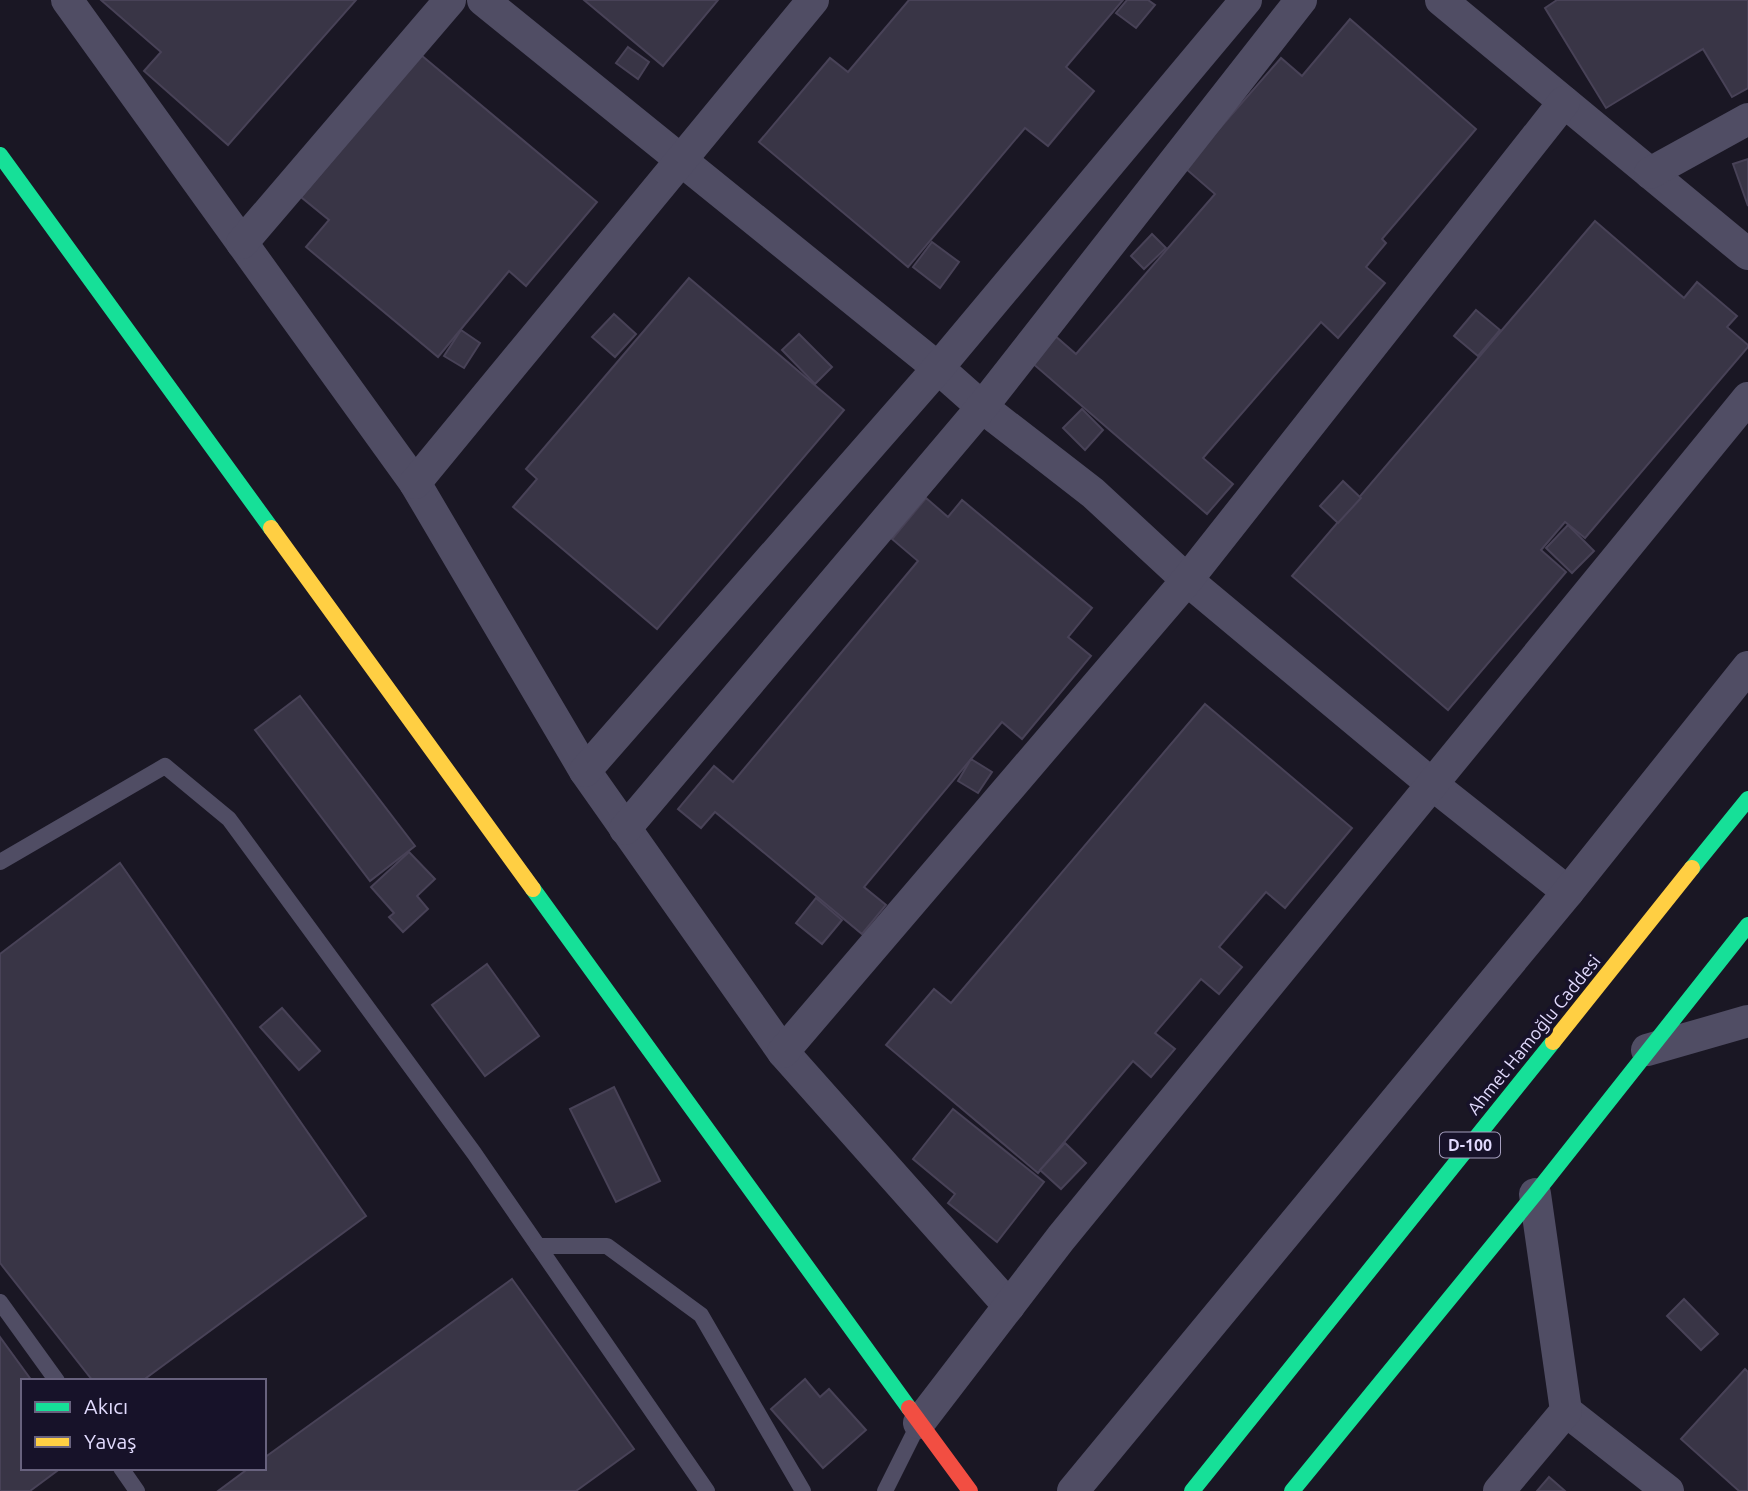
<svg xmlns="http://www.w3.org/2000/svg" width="1748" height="1491" viewBox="0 0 1748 1491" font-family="Ubuntu,sans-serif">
<rect width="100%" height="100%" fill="#1a1724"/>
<g fill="#393546" stroke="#484257" stroke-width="2">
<polygon points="101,0 356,0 228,145 144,71 161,52"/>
<polygon points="584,0 718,0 663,66"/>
<polygon points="909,0 1123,0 1066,67 1094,91 1048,146 1025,128 908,267 759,142 830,58 848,72"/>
<polygon points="1127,0 1148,0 1155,5 1136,28 1116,13"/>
<polygon points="1557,0 1748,0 1748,88 1732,97 1703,49 1606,108 1545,8"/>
<polygon points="1350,19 1476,129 1382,239 1386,243 1366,267 1385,283 1338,338 1321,322 1203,458 1233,484 1207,514 1031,362 1054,335 1076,354 1215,194 1185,168 1281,58 1302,76"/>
<polygon points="628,47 649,62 638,79 616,63"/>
<polygon points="421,55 597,202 526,286 509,271 438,357 306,247 329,220 301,197"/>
<polygon points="1748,159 1748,206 1733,164"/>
<polygon points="1595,221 1684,298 1697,282 1737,316 1727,327 1748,345 1748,347 1585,538 1565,522 1541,550 1566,572 1448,710 1292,576"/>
<polygon points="1152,234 1166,248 1144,269 1131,256"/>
<polygon points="932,242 959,262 940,288 913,267"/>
<polygon points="689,278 844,410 657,629 513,507 537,479 526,469"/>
<polygon points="1476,310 1500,330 1478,356 1454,336"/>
<polygon points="614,314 636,334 615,357 592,337"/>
<polygon points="461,330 480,343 464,368 444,356"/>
<polygon points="799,334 832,367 815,384 782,350"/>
<polygon points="1082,409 1103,430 1085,450 1063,428"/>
<polygon points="1343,481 1361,498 1338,523 1320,506"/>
<polygon points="926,498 948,517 962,500 1092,608 1068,637 1091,656 1022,739 1002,722 864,887 886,905 862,934 715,812 701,828 678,809 714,766 733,782 918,561 892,539"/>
<polygon points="1568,525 1594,551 1572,573 1546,548"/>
<polygon points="300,696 415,846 370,881 255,730"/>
<polygon points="1205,704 1352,828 1285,908 1266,892 1219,947 1242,967 1219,994 1201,979 1155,1033 1175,1049 1151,1077 1133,1061 1038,1173 886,1045 934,989 951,1003"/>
<polygon points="971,759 992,772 978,793 958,781"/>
<polygon points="409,852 435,879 417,896 428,909 403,932 389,917 394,913 371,887"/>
<polygon points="120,863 366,1216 142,1381 93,1381 0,1263 0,954"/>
<polygon points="816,898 842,920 822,944 796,923"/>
<polygon points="487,964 539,1036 485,1076 432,1005"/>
<polygon points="282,1008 320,1051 299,1070 260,1027"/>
<polygon points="614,1087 660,1181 616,1202 570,1109"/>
<polygon points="953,1109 1044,1182 997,1242 948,1203 955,1194 913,1159"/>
<polygon points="1065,1143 1086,1163 1061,1189 1040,1170"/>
<polygon points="512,1279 634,1449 576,1491 218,1491 249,1468 264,1468 264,1458"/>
<polygon points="1684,1299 1718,1334 1701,1350 1667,1316"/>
<polygon points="0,1337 32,1381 23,1381 23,1468 61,1468 30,1491 0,1491"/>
<polygon points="1745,1369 1748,1372 1748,1491 1739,1491 1681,1439"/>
<polygon points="805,1379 820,1397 829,1389 866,1430 823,1468 771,1409"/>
<polygon points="1549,1477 1565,1491 1537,1491"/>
</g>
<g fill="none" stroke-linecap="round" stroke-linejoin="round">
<g stroke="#504d64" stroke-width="16">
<polyline points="0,862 165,766 229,819 474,1153 707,1491"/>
<polyline points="538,1246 607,1246 701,1315 803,1491"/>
<polyline points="0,1302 57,1381"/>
<polyline points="121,1468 137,1491"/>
<polyline points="885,1491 919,1423"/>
</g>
<g stroke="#504d64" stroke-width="32">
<polyline points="67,0 415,483 585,771 783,1052 1009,1306"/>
<polyline points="483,0 938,368 982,407 1093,493 1187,580 1433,785 1568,892"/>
<polyline points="1441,0 1748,254"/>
<polyline points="1650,173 1748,119"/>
<polyline points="242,243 450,0"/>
<polyline points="415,483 813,0"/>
<polyline points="585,771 938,368 1246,0"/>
<polyline points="625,829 982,407 1301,0"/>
<polyline points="1647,1050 1748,1021"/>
<polyline points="783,1052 1187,580 1564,102"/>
<polyline points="1566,1411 1668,1491"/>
<polyline points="919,1423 1061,1238 1748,398"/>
<polyline points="1073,1491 1568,892 1748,667"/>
<polyline points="1499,1491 1566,1411 1535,1194"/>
</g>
<g stroke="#16e098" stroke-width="16">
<polyline points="0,155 271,528"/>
<polyline points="1692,868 1748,799"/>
<polyline points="533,889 909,1408"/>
<polyline points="1192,1491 1553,1042"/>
<polyline points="1292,1491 1535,1194 1748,925"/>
</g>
<g stroke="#ffcf43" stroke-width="16">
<polyline points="271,528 533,889"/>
<polyline points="1553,1042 1692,868"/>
</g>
<polyline stroke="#f24e42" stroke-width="16" points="909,1408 970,1491"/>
</g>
<g text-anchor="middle" stroke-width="7" stroke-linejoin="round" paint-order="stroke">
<rect fill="#171229" stroke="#a59fbe" stroke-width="2" x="1440" y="1132.5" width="60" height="25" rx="5"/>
<g font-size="16" font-weight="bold" fill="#e2dbfe">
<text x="1470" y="1151">D-100</text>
</g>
<g font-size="18" fill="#e2dbfe" stroke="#171229">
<text transform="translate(1534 1035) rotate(-51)" y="6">Ahmet Hamoğlu Caddesi</text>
</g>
</g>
<rect x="21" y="1379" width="245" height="91" fill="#171229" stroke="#68627e" stroke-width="2"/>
<rect x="35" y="1402" width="35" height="10" fill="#16e098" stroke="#68627e" stroke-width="2"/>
<text x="84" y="1414" font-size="21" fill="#e2dbfe">Akıcı</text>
<rect x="35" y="1437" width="35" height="10" fill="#ffcf43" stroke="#68627e" stroke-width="2"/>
<text x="84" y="1449" font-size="21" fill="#e2dbfe">Yavaş</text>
</svg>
